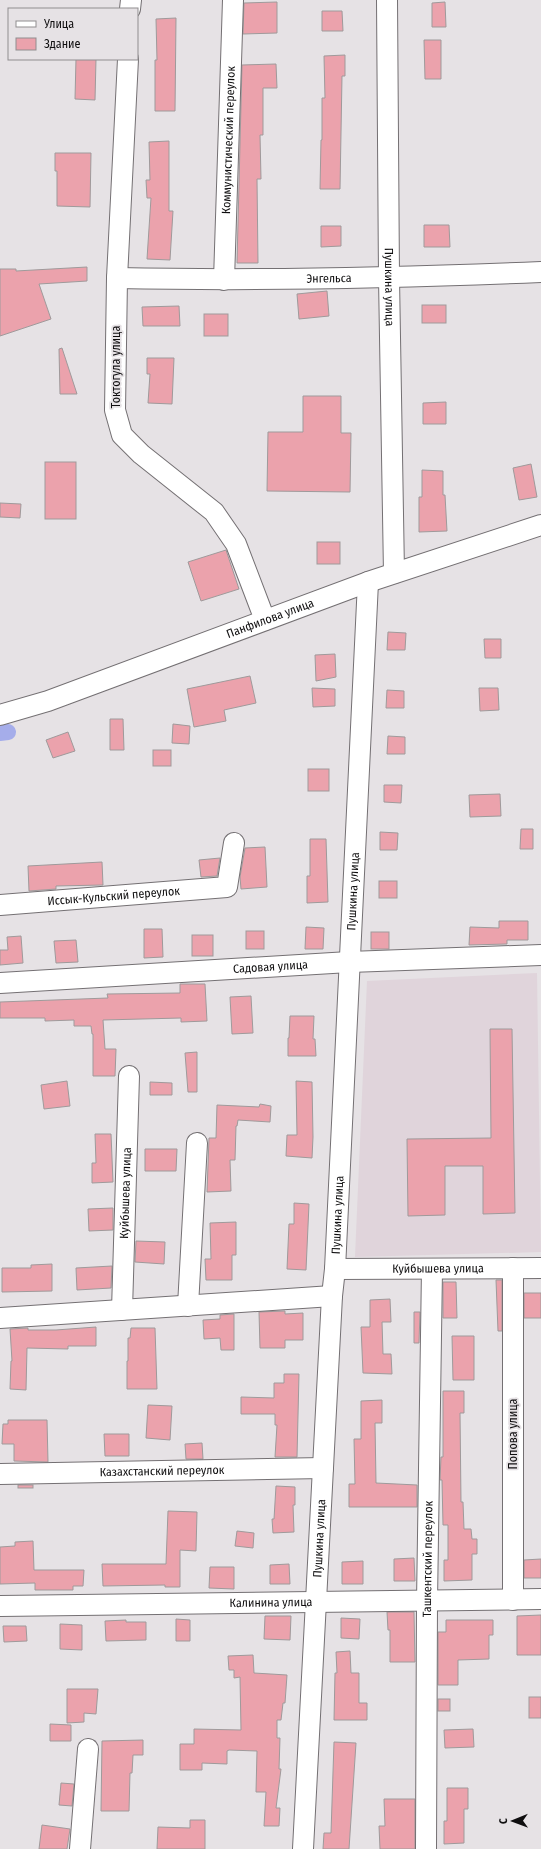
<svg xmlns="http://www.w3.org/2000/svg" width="541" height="1849" viewBox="0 0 541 1849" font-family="'Fira Sans Condensed',sans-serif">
<rect width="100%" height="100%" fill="#e6e2e5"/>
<polygon fill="#e0d4db" points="537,973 541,1252 355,1257 367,981"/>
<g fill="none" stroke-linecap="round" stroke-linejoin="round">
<polyline stroke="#a5adea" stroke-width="16" points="0,733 8,732"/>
</g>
<g fill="#eba2ac" stroke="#9f9a9b">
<polygon points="277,2 277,33 243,34 244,3"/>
<polygon points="445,2 446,27 432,27 432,3"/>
<polygon points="322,11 342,11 343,31 322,31"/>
<polygon points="176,18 175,111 155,111 155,60 157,60 156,19"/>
<polygon points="424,40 441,40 441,79 425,79"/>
<polygon points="345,55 345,76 342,76 340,189 320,189 321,140 322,140 322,98 325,98 324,56"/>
<polygon points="76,59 96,59 95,100 75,99"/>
<polygon points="276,64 277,88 263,88 263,135 260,135 261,179 257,179 258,263 237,263 242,65"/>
<polygon points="169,141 169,211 173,211 170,260 147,259 151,198 147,198 146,180 150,180 149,142"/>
<polygon points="55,153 91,153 90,207 57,206 57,171 55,171"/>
<polygon points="424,225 449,225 450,247 424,247"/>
<polygon points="321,226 341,226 341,246 321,247"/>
<polygon points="87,267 87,281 39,284 51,319 0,336 0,269 16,269 16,271"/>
<polygon points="327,291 329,316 299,319 297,294"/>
<rect x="422" y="305" width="24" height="18"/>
<polygon points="179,306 180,326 143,326 142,307"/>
<rect x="204" y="314" width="24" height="22"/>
<polygon points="62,348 77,394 60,394 59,349"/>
<polygon points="147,358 174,358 172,404 148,403 150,374 147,374"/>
<polygon points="303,396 341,396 341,433 351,433 350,492 267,491 268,432 303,432"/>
<polygon points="446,402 446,424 423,424 423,403"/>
<rect x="45" y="462" width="31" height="57"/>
<polygon points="531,464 537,497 519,500 513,468"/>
<polygon points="422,470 443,471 443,495 445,495 447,531 419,532 419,497 422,497"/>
<polygon points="0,503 21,504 20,518 0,517"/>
<rect x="317" y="542" width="23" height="22"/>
<polygon points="226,550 239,589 201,601 188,562"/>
<polygon points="388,632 406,633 405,650 387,650"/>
<polygon points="484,639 501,639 501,658 485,658"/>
<polygon points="335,654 336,677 316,681 315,655"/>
<polygon points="250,676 256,703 224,710 226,721 194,727 187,689"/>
<polygon points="312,688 335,689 335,706 313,707"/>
<polygon points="479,688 498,688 499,710 480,711"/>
<polygon points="387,690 404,691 404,708 386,708"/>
<polygon points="110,719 123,719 124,750 110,750"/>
<polygon points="173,724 190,726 189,744 172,743"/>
<polygon points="68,732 75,751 53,758 46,740"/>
<polygon points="388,736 405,737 405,754 387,754"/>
<rect x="153" y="750" width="18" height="16"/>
<rect x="308" y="769" width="21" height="22"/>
<polygon points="384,785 402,785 401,803 384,802"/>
<polygon points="500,794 501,816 470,817 469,795"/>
<polygon points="521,829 533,829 533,849 520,849"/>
<polygon points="380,832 398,833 397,850 380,850"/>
<polygon points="310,839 326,839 328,902 307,903 307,876 310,876"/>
<polygon points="265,847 267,887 241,889 240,877 245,848"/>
<polygon points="220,858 217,876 201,877 199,860"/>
<polygon points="102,862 103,885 56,886 56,889 29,891 28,866"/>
<rect x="379" y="881" width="18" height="17"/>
<polygon points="499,921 528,921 528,940 507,940 507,944 469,945 470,927 499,928"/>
<polygon points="306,927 324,928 323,949 305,949"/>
<polygon points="144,929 162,929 163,957 144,958"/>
<rect x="246" y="931" width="18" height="18"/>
<rect x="371" y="932" width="18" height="17"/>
<rect x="192" y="935" width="21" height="21"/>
<polygon points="21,936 23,963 0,965 0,950 8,950 7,937"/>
<polygon points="76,940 78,962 56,963 54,941"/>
<polygon points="180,984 205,984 207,1021 181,1022 181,1018 103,1020 105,1049 116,1049 115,1076 93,1076 93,1034 92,1034 91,1026 74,1026 74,1020 45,1021 45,1018 0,1018 0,1002 108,998 107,994 180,993"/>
<polygon points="251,996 253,1033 232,1034 230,997"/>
<polygon points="290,1016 314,1016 313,1039 315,1039 316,1056 288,1056 288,1038 289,1038"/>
<polygon points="490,1029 512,1029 515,1213 483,1214 483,1166 445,1166 445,1215 408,1216 407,1139 491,1138"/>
<polygon points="197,1052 197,1092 188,1092 185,1053"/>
<polygon points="67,1081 70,1106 44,1109 41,1085"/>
<polygon points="296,1081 312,1082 313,1137 312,1158 286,1156 287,1135 297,1135"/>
<polygon points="150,1082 172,1083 172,1095 150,1095"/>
<polygon points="260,1104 271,1106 270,1122 238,1120 237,1126 236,1126 235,1160 230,1160 231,1191 207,1192 209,1138 216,1138 217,1105 259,1107"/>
<polygon points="95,1134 111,1134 113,1182 92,1183 92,1163 96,1163"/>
<polygon points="145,1149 177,1149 176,1171 145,1171"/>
<polygon points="294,1203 309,1204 306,1270 287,1269 289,1224 294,1224"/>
<polygon points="113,1208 113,1230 89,1231 88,1209"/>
<polygon points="236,1222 236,1255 232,1255 232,1280 206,1280 205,1259 211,1259 210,1223"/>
<polygon points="136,1241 165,1242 164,1264 135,1262"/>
<polygon points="52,1264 52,1291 2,1292 2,1268 31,1268 31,1265"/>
<polygon points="112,1266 111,1288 77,1290 76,1268"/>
<polygon points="496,1280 502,1280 502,1331 498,1331"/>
<polygon points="443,1282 456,1282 457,1318 443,1318"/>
<rect x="524" y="1293" width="17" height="25"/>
<polygon points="390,1299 391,1322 382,1322 383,1354 391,1354 392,1374 363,1373 361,1327 370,1327 370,1300"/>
<polygon points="285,1311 285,1314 303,1313 303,1340 285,1340 285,1348 260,1348 259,1312"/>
<polygon points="414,1312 420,1312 419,1343 414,1343"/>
<polygon points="234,1314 234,1350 221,1350 220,1338 204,1339 203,1320 220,1319 220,1315"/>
<polygon points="96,1327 96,1346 68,1346 68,1349 27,1348 26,1390 10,1389 11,1361 12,1361 10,1329 28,1328 28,1330 56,1330"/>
<polygon points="131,1328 155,1328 157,1389 127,1389 127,1361 128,1361 128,1338 130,1338"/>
<polygon points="452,1336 474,1336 474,1380 453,1380"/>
<polygon points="284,1374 299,1374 297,1457 275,1457 277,1425 275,1425 275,1414 241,1414 241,1397 274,1398 274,1383 284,1383"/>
<polygon points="443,1391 464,1391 464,1413 460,1413 461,1502 463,1502 464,1529 471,1529 472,1539 477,1539 477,1554 472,1554 472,1580 444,1581 444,1560 448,1560 448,1525 443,1525 442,1480 440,1480 441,1457 443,1457"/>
<polygon points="382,1400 382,1423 375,1423 376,1483 417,1485 417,1507 349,1507 349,1484 355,1484 354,1439 361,1439 361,1401"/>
<polygon points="148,1405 172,1406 170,1440 146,1438"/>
<polygon points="8,1420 47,1420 48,1462 14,1461 14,1444 2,1444 3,1424 8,1424"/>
<polygon points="104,1434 129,1434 129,1456 105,1456"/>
<polygon points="202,1443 203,1459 186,1459 185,1444"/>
<rect x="18" y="1485" width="15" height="3"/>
<polygon points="276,1486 295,1487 295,1505 293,1505 294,1532 273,1533 272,1519 274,1519"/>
<polygon points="168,1511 197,1512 196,1551 180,1550 180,1587 165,1587 165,1585 103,1586 102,1564 166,1564"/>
<polygon points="237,1531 254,1533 253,1548 235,1546"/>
<polygon points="33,1541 34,1570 84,1570 83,1586 73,1586 73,1590 35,1590 35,1583 0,1584 0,1547 15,1546 15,1542"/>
<polygon points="414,1558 415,1581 394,1581 394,1559"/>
<polygon points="541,1559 541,1578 524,1578 524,1560"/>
<polygon points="363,1561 363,1584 342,1584 342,1562"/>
<polygon points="289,1564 290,1584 270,1584 270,1565"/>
<polygon points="210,1567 234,1567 234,1589 209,1588"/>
<polygon points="387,1612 414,1612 415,1662 390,1662 390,1630 388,1630"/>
<polygon points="541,1615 541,1655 517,1655 517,1616"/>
<polygon points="265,1616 291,1616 290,1640 264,1639"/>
<polygon points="341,1618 360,1619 359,1639 341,1638"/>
<polygon points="176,1619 190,1620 190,1641 176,1641"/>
<polygon points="126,1620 126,1622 146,1622 146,1640 106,1641 105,1621"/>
<polygon points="446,1620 493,1620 493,1635 489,1635 489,1659 458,1660 458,1685 438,1685 438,1632 446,1632"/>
<polygon points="60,1624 82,1625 82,1650 60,1649"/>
<polygon points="3,1626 26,1626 27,1641 4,1642"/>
<polygon points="350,1651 351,1673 359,1673 359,1703 367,1703 367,1720 334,1720 335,1673 337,1673 336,1652"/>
<polygon points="253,1655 254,1673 287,1675 285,1703 283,1703 281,1720 277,1720 277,1738 280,1738 279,1769 281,1769 276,1808 280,1808 279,1826 264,1826 266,1792 256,1792 257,1751 229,1750 227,1751 227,1764 202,1763 202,1770 180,1770 180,1744 194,1744 194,1729 241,1730 240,1677 234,1678 234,1670 229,1670 228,1656"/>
<polygon points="67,1689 98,1689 96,1714 84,1713 84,1722 67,1723"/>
<rect x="529" y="1697" width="12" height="21"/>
<rect x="438" y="1699" width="12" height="12"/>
<polygon points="50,1724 71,1725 71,1741 50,1741"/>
<polygon points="473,1729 474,1747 445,1748 444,1730"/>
<polygon points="143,1740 143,1755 133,1755 132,1773 130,1773 129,1811 101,1811 102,1741"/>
<polygon points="334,1742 356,1743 349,1849 323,1849 324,1833 331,1833"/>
<polygon points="61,1783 74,1784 72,1806 59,1805"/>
<polygon points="447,1788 468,1788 468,1809 464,1809 464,1843 444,1844 444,1821 447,1821"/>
<polygon points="384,1799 415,1799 415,1849 380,1849 379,1826 385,1826"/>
<polygon points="190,1820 205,1820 205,1849 157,1849 158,1827 190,1828"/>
<polygon points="42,1825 70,1829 67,1849 39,1849"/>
</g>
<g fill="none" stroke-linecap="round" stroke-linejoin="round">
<defs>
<g id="minor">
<path id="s1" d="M387,0L389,278L394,573"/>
<polyline points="130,9 131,0"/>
<polyline points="128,59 117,278 115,410 122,435 141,454 214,512 236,544 265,620"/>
<path id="s2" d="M117,278C259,281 400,278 541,272"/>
<path id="s3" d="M224,280L233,0"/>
<path id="s4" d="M0,715L48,701L368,582L541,525"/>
<path id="s5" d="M0,905L227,887L234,843"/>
<path id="s6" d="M0,983L349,962L541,955"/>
<polyline points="513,1268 513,1600"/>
<path id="s7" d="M335,1269L541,1268"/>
<polyline points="188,1306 197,1143"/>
<path id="s8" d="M122,1310L129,1076"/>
<polyline points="0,1318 332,1296"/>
<path id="s9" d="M0,1474L323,1468"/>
<path id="s10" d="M0,1606L541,1599"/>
<polyline points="80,1849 88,1749"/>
<path id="s11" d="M303,1849L332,1296L335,1269L368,582"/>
<path id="s12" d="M426,1849L427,1602L432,1269"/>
</g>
</defs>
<use href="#minor" stroke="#747073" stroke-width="22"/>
<use href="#minor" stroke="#fff" stroke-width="20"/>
</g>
<g text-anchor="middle" stroke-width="3.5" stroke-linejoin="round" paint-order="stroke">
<g font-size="12" fill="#0f0e0f" stroke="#e6e2e5">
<text dy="4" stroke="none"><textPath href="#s3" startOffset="140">Коммунистический переулок</textPath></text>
<text dy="4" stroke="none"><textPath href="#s2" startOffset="212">Энгельса</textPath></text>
<text dy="4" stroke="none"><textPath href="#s1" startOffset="287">Пушкина улица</textPath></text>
<text transform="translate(116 367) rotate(-90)" y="4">Токтогула улица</text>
<text dy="4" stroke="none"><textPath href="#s4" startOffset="287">Панфилова улица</textPath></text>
<text dy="4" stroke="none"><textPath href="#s11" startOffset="959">Пушкина улица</textPath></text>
<text dy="4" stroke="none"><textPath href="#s5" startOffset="114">Иссык-Кульский переулок</textPath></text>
<text dy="4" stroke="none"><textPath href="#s6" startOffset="271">Садовая улица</textPath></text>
<text dy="4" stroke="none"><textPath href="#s8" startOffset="117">Куйбышева улица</textPath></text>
<text dy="4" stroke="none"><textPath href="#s11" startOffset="635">Пушкина улица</textPath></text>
<text dy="4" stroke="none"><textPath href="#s7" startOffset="103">Куйбышева улица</textPath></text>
<text transform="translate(513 1434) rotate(-90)" y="4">Попова улица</text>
<text dy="4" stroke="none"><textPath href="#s9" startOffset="162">Казахстанский переулок</textPath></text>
<text dy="4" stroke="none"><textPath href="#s11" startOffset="311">Пушкина улица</textPath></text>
<text dy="4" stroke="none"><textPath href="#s12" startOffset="290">Ташкентский переулок</textPath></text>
<text dy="4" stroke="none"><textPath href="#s10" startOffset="271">Калинина улица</textPath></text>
</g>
</g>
<rect x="8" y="8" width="130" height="52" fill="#e6e2e5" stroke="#908d8f"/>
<rect x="16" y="21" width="20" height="6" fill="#ffffff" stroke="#908d8f"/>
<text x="44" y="28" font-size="12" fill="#0f0e0f">Улица</text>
<rect x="16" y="38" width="20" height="12" fill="#eba2ac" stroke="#908d8f"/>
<text x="44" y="48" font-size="12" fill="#0f0e0f">Здание</text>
<g transform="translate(513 1821) rotate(269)" stroke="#e6e2e5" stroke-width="3" paint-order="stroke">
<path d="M0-3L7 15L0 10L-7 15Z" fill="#0f0e0f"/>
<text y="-6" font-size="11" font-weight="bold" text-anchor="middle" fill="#0f0e0f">С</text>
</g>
</svg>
